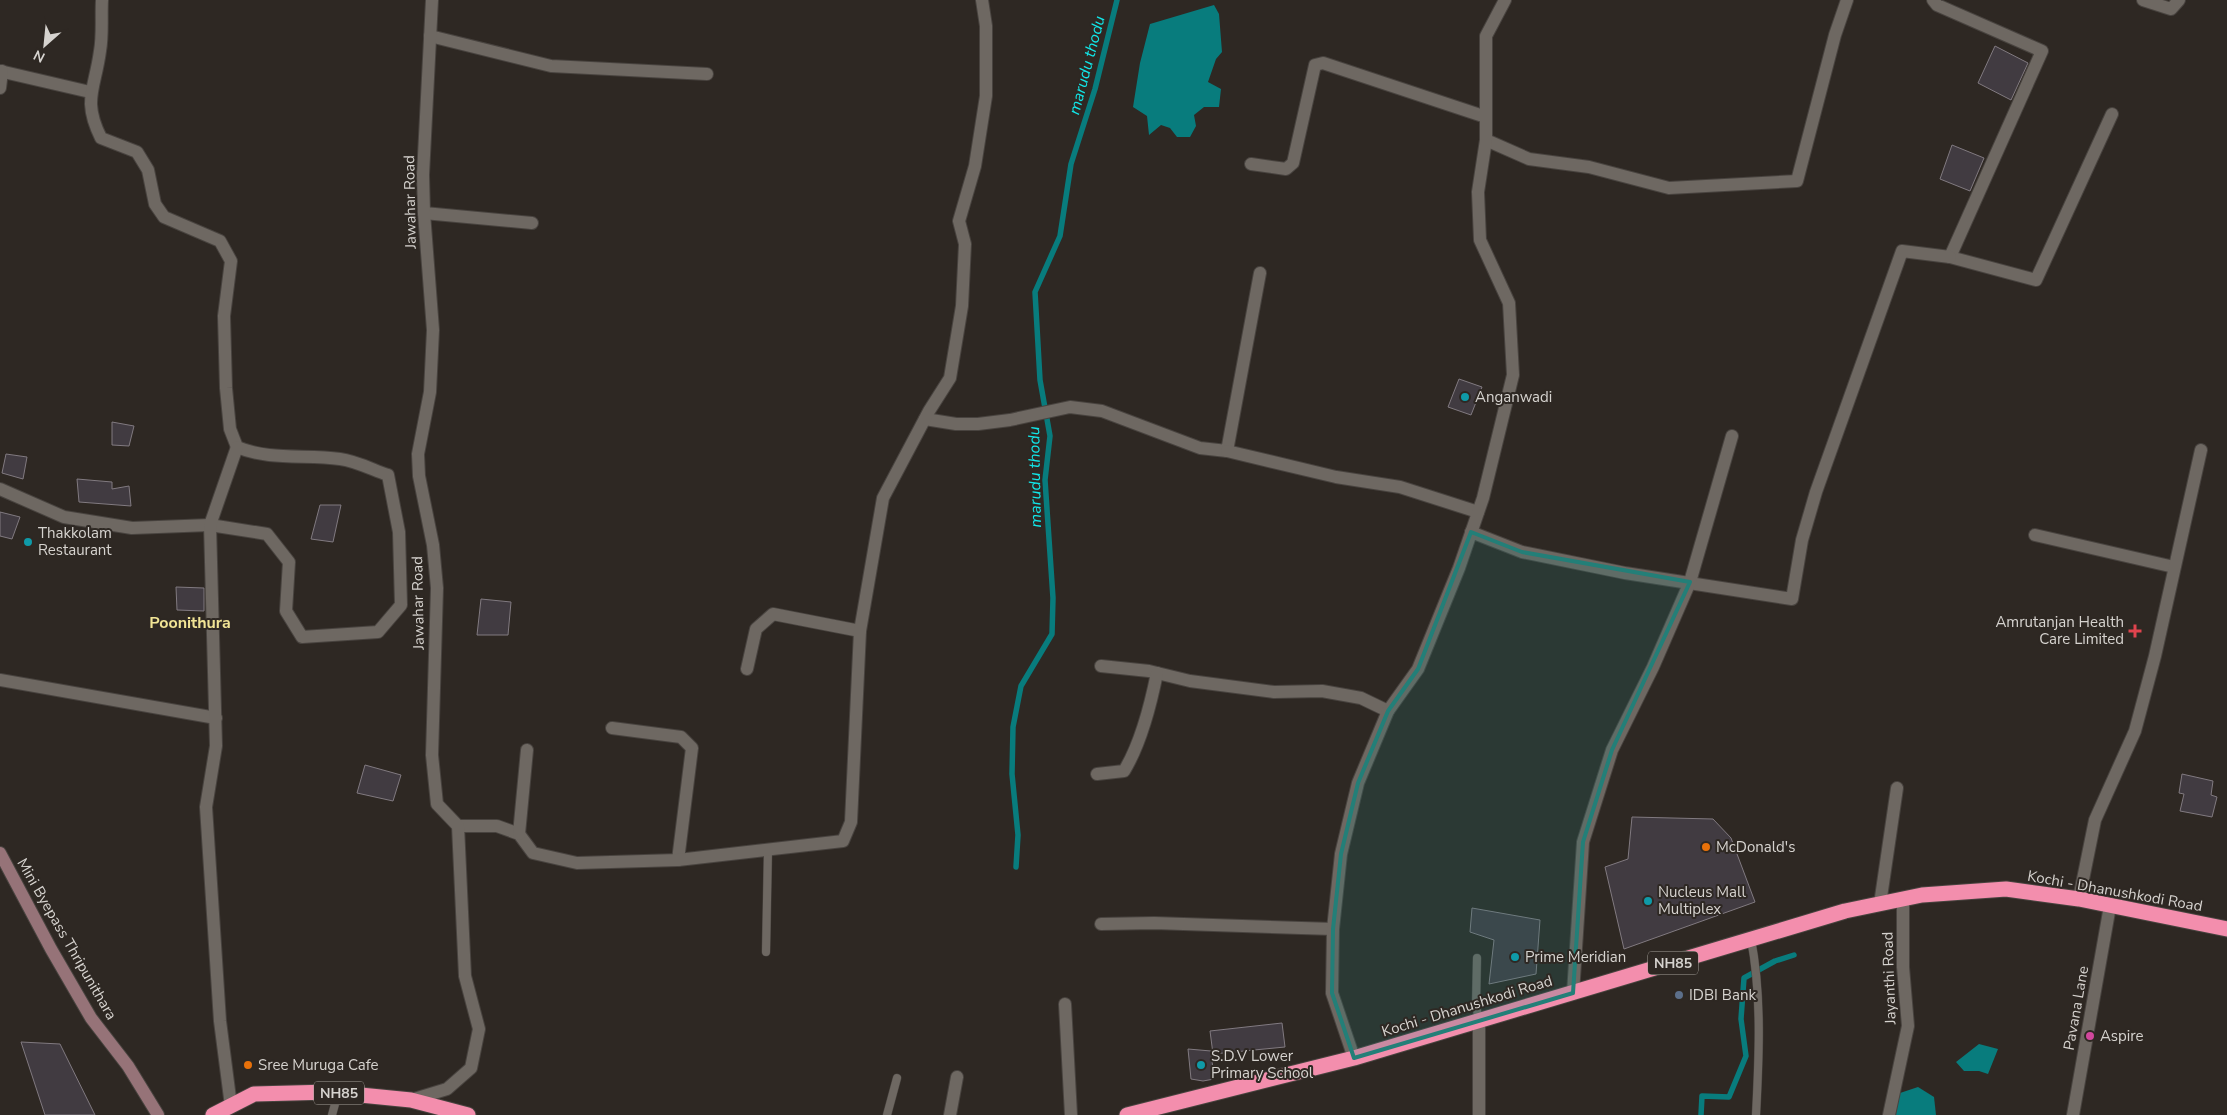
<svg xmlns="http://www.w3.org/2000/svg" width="2227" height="1115" viewBox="0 0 2227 1115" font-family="'Nunito Sans',sans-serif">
<rect width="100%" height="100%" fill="#2e2823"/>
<g fill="#087c7d">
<polygon points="1214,5 1219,14 1222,52 1216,59 1208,82 1221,89 1219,107 1204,107 1194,115 1196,126 1190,137 1177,137 1170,128 1161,125 1149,135 1147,116 1133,107 1140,63 1150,24"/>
<polygon points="1979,1044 1998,1049 1988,1074 1979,1071 1964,1071 1956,1062"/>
<polygon points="1918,1087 1934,1097 1936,1115 1889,1115 1900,1093"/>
</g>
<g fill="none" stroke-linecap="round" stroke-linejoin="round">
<g stroke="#087c7d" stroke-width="5.5">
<polyline points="1016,867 1018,835 1012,774 1013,727 1021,686 1052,634 1053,598 1045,480 1050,436 1040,380 1035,292 1060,236 1071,164 1095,89 1117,0"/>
<polyline points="1701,1115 1702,1096 1729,1097 1746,1056 1741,1019 1744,978 1775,961 1794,955"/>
</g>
</g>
<g fill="#413b41" stroke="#817a80">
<polygon points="1995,46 2028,63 2011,100 1978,83"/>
<polygon points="1952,145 1984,158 1970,191 1940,179"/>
<polygon points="1459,379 1482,387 1471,415 1448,407"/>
<polygon points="112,422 134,426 129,446 112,445"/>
<polygon points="6,454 27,457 23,479 2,473"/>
<polygon points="77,479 112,482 112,489 129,486 131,506 79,502"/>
<polygon points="320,505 341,505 333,542 311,539"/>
<polygon points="0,512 20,517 12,539 0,536"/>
<polygon points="176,587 204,588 204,611 177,610"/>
<polygon points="481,599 511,602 508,635 477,635"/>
<polygon points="365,765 401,775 393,801 357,793"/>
<polygon points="2182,774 2213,781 2211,795 2217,797 2212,817 2180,811 2184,794 2179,793"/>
<polygon points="1632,817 1713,819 1731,838 1755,902 1624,949 1605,867 1628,859"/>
<polygon points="1472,908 1540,920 1536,974 1489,984 1494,940 1470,932"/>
<polygon points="1282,1023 1285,1047 1213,1054 1210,1031"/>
<polygon points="21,1042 60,1044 95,1115 45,1115"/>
<polygon points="1188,1049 1211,1051 1214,1079 1203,1081 1191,1079"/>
</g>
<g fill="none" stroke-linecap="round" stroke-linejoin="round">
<defs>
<g id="lane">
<path d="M1751,939C1762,996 1759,1058 1756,1115"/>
<polyline points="766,952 768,849"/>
<polyline points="1477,958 1476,1005 1479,1021"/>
<polyline points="332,1115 338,1093"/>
<polyline points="887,1115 897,1078"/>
</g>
<g id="street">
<polyline points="1933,0 1937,5 2042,51 1950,257 2036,280 2112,114"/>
<polyline points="2143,0 2171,9 2179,0"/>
<polyline points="430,36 551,66 707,74"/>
<polyline points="0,71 90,92"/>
<polyline points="0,88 2,71"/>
<polyline points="1486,140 1529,159 1589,167 1669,188 1797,181 1835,35 1847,0"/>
<polyline points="1251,164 1286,169 1293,163 1315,65 1323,63 1486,117"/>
<polyline points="424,213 532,223"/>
<polyline points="925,419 956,424 978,424 1010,420 1070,407 1102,411 1200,448 1227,451 1260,273"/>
<polyline points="1227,451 1336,477 1400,487 1478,512"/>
<path d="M0,489L64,517L132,528L210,525L267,534L289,562L286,611L302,637L378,632L401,605L399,532L388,475C373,470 356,461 340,459C306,454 270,461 237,447L230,429L226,388L224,316L231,261L220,241L164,217L155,204L148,170L137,152L101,138C82,100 95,89 100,51C103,35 101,17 102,0"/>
<polyline points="1471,532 1522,552 1625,573 1792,599 1802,540 1816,492 1902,251 1950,257"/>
<polyline points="2035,535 2174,567"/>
<polyline points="1101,666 1149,671 1190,681 1274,692 1322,691 1361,698 1388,711"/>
<polyline points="747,669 756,629 773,614 860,631"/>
<polyline points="0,680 216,718"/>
<polyline points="612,728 681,737 692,748 678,860"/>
<path d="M1097,774L1124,771C1140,745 1151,703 1157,673"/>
<polyline points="458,826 497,826 519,834 533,853 577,863 678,860 843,841 851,822 860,631 883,498 929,411 950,378 962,306 965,244 959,221 975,166 986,96 986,26 982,0"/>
<polyline points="519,834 527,750"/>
<polyline points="2079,899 2095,820 2135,731 2155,656 2201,450"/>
<polyline points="1880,904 1897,788"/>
<polyline points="1101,924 1154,923 1333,929"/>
<polyline points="1573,993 1583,842 1612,750 1653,667 1690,582 1732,436"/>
<polyline points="1065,1004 1071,1115"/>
<polyline points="1354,1058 1332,993 1333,929 1341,854 1358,783 1388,711 1418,669 1459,568 1483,498 1513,375 1509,303 1480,240 1478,192 1486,140 1486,36 1505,0"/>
<polyline points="411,1100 447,1089 471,1068 479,1029 465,976 458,826 437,804 432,755 437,588 433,545 419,476 418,454 430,392 433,330 424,213 423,175 432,0"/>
<polyline points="231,1106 220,1021 206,807 216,746 210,525 237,447"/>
<polyline points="950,1115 957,1077"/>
<polyline points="1479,1115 1479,1021"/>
<polyline points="1889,1115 1908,1026 1903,967 1903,899"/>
<polyline points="2073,1115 2110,906"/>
</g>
<polyline id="secondary" points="0,853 51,949 91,1018 128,1066 158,1115"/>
<g id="highway">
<polyline points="213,1115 254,1094 330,1092 411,1100 468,1115"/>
<polyline points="1127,1115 1354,1058 1845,911 1922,895 2006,889 2079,899 2227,929"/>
</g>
</defs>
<use href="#lane" stroke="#48433f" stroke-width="9"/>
<use href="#street" stroke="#48433f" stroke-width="14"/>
<use href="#secondary" stroke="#48433f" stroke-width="14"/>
<use href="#highway" stroke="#48433f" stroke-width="17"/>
<use href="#lane" stroke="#6e6862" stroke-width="8"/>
<use href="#street" stroke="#6e6862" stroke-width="12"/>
<use href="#secondary" stroke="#967378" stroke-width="12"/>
<use href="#highway" stroke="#f38ead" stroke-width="15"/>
</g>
<path fill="#237f78" fill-opacity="0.2" stroke="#237f78" stroke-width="4" stroke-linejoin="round" d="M1471,532L1522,552L1690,582L1612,750L1583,842L1573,993L1354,1058L1332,993L1333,929L1341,854L1358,783L1388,711L1418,669Z"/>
<g fill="#0f9aa8" stroke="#2e2823" stroke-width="2">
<circle cx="1465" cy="397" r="5"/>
<circle cx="28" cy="542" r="5"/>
<circle cx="1648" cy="901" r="5"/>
<circle cx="1515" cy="957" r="5"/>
<circle cx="1201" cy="1065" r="5"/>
</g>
<path fill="#e0444e" stroke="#2e2823" stroke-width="2" d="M2132.5 623.5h5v5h5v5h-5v5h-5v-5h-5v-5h5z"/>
<g fill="#e8710a" stroke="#2e2823" stroke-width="2">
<circle cx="1706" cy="847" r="5"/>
<circle cx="248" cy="1065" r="5"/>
</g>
<circle fill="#5c6f8a" stroke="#2e2823" stroke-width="2" cx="1679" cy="995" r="5"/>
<circle fill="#d1479c" stroke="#2e2823" stroke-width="2" cx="2090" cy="1036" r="5"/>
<g text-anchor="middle" stroke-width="4" stroke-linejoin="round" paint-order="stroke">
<g fill="#2e2823" stroke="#a4a09b" stroke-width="1">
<rect x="1648" y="951.5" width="50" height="23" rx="4"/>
<rect x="314" y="1081.5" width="50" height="23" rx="4"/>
</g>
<g font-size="14" font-weight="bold" fill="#d6d3cf">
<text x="1673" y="968">NH85</text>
<text x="339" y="1098">NH85</text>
</g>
<g font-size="15" fill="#d6d3cf" stroke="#2e2823">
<text transform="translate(410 202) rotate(-91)" y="5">Jawahar Road</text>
<text transform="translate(418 603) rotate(-91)" y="5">Jawahar Road</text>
<text transform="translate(2115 891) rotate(10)" y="5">Kochi - Dhanushkodi Road</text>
<text transform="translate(67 939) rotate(60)" y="5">Mini Byepass Thripunithara</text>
<text transform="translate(1889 978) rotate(-92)" y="5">Jayanthi Road</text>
<text transform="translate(1467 1006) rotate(-17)" y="5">Kochi - Dhanushkodi Road</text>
<text transform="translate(2076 1008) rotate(-80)" y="5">Pavana Lane</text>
</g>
<g font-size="15" fill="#d6d3cf" stroke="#2e2823" text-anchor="start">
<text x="1475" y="402">Anganwadi</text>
<text x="38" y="538">Thakkolam<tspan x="38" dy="17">Restaurant</tspan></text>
<text x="2124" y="627" text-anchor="end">Amrutanjan Health<tspan x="2124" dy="17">Care Limited</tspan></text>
<text x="1716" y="852">McDonald's</text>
<text x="1658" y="897">Nucleus Mall<tspan x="1658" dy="17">Multiplex</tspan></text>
<text x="1525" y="962">Prime Meridian</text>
<text x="1689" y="1000">IDBI Bank</text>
<text x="2100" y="1041">Aspire</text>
<text x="1211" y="1061">S.D.V Lower<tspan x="1211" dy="17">Primary School</tspan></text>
<text x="258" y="1070">Sree Muruga Cafe</text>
</g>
<g font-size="16" font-style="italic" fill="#12e6e8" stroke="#2e2823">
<text transform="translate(1086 65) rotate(-75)" y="6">marudu thodu</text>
<text transform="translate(1034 477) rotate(-91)" y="6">marudu thodu</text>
</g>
<g font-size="16" font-weight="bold" fill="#f1e495" stroke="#2e2823">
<text x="190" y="628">Poonithura</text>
</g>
</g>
<g transform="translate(45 45) rotate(207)" stroke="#2e2823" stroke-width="4" paint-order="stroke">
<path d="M0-4L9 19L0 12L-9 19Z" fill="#d6d3cf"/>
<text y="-8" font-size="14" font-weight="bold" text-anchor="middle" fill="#d6d3cf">N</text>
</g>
</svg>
